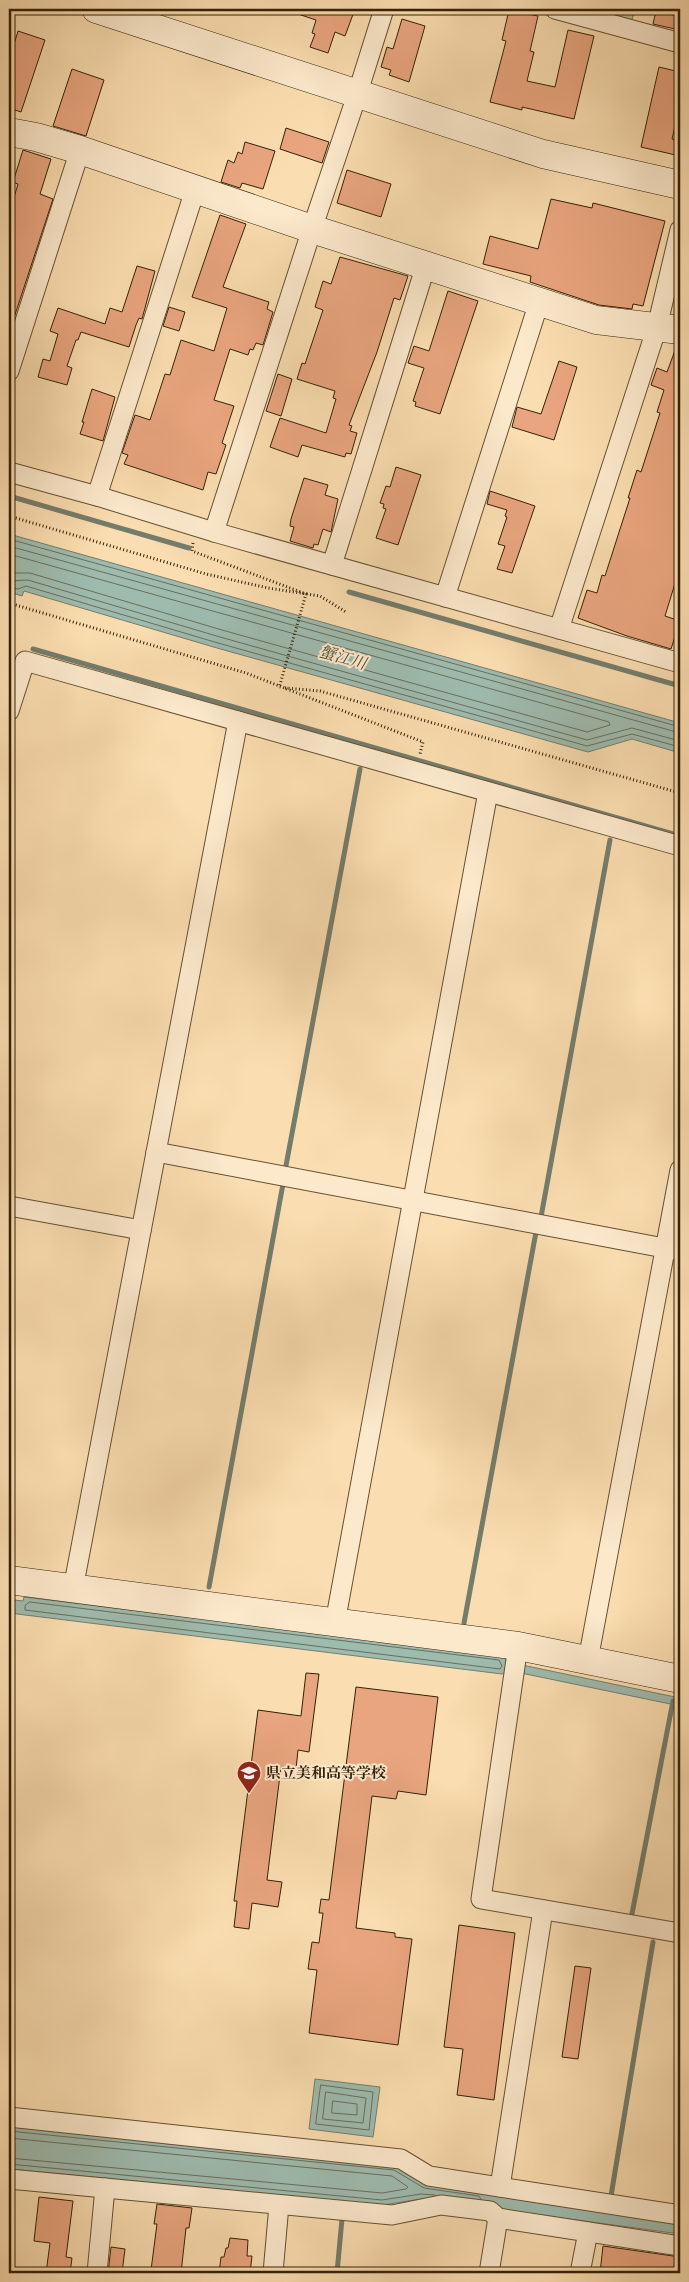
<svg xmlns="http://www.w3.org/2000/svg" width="689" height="2282" viewBox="0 0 689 2282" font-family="'IM FELL French Canon','Noto Serif JP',serif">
<rect width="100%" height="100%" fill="#faddb0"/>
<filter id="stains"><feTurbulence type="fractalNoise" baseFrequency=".004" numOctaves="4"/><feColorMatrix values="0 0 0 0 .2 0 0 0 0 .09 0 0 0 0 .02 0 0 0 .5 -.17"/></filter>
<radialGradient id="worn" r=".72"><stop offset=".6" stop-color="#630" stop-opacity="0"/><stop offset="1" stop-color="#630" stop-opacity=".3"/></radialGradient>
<polygon fill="#bbc28d" stroke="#78724a" points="575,9 635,9 631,23"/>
<g fill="#9ebbaf" stroke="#747d6c">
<polygon points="9,534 680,723 680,753 632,739 588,752 217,648 24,591 22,596 9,592"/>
<polygon points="24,1597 503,1656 508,1664 507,1671 502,1674 9,1613 9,1603 14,1603 15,1600 23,1601"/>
<polygon points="522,1665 680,1698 680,1706 521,1673"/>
<polygon points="315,2079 380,2087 373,2137 309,2129"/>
<polygon points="9,2126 397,2165 680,2222 680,2234 421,2199 383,2205 9,2169"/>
</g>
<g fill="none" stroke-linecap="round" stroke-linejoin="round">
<g stroke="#696e5b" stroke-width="1">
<polyline points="9,539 680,727"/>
<polyline points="9,546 680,733"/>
<polyline points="9,554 595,718 609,722 610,725 587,732 222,630 30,573 9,573"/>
<polyline points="9,581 28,580 220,637 587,740 632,728 680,741"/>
<polyline points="9,587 18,589 26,586 218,643 587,746 632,734 680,747"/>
<polygon points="30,1602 499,1660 502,1666 500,1669 25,1610 25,1606"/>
<polygon points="321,2085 373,2092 369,2130 316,2124"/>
<polygon points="326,2092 366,2098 363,2123 323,2119"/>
<polygon points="333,2101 357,2104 357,2115 332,2113"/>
<polyline points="9,2131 394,2170 424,2188 479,2196 481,2199"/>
<polyline points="9,2138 392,2176 408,2187 406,2189 382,2193 9,2158"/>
<polyline points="9,2164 382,2200 421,2194 435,2195"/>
</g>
<g stroke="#747d6c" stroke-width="5">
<polyline points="9,496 189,548"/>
<polyline points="349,592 680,686"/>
<polyline points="33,649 680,836"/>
<polyline points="285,1171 360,769"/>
<polyline points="541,1217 610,840"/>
<polyline points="209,1587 283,1184"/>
<polyline points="464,1623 536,1232"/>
<polyline points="632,1914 673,1701"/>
<polyline points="611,2196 653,1942"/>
<polyline points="337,2273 342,2219"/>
</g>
</g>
<g fill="#e9a57f" stroke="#342107">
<polygon points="290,9 355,9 345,36 335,32 328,53 310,47 315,34 312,33 316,20 289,11"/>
<polygon points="509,10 538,16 530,51 534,52 527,81 555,87 568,30 594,36 574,119 522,107 522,110 490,102 506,41 502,40"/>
<polygon points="656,11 678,16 675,29 653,24"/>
<polygon points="402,19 425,26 409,82 389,75 391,70 381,67 387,47 393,49"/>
<polygon points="18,31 45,40 21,112 9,108 9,61"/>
<polygon points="659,67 680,72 680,105 672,139 680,141 680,156 641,147"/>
<polygon points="72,69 104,80 86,136 53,126"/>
<polygon points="286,128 329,142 322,163 280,149"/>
<polygon points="245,142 275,151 263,189 242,183 240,188 221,182 228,160 234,163 238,152 242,154"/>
<polygon points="23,150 51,159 40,194 53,199 10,330 9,214 18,184 13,182"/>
<polygon points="347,170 391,184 381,217 337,203"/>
<polygon points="551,199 592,208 593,203 665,221 643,306 633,304 632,309 599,305 530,282 531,276 483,264 490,236 538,249"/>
<polygon points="220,215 246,224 223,287 269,302 267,309 273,312 263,345 256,343 253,350 250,349 248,355 230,349 214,400 234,406 222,443 226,445 216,474 208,472 203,490 124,464 128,455 122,453 135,415 150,420 165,374 170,375 181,340 214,351 227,308 192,297"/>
<polygon points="340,257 408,276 400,300 394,298 377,352 349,425 352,426 350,431 357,433 351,454 346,453 345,457 302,445 298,457 270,447 280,418 326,433 336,399 333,398 335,391 297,379 302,363 305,364 323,310 315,307 323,281 331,284"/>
<polygon points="137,266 155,271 142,319 139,318 136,325 129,347 81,332 78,340 76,340 67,366 72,368 67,385 38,377 43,359 50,361 58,334 50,331 58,308 105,324 110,308 122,312"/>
<polygon points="448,291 478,301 440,414 415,406 416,402 413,401 424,368 408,363 414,346 429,351"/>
<polygon points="169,307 185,312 179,331 163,326"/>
<polygon points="677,345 680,345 680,567 665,616 680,621 671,649 627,636 578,618 587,590 597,593 602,575 605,576 630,498 628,498 637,470 641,472 660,413 657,412 664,390 651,385 657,368 667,372"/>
<polygon points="559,361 577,367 554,440 512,427 517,407 541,414"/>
<polygon points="278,374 292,379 281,416 266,411"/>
<polygon points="92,389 115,397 103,441 80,434 84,422 82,422"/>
<polygon points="396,467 421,475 398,545 376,538 386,509 383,508 384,504 380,503 386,486 390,487"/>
<polygon points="304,478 328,485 325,495 338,499 331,532 323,529 318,545 314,544 313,548 290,541 294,527 290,526 291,519"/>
<polygon points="490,491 535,506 512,573 497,569 505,546 498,544 507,517 505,516 507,510 487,504"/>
<polygon points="306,1673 319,1674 309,1752 298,1750 296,1769 281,1767 267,1880 282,1882 278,1907 252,1903 249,1929 234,1927 237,1901 234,1901 258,1710 301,1716"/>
<polygon points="356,1687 438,1697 426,1795 398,1791 396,1799 372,1796 356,1928 395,1933 395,1937 412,1939 398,2045 309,2033 317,1970 308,1969 312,1942 319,1943 323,1913 319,1913 321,1899 329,1900"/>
<polygon points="459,1925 515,1933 494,2100 457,2095 463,2049 444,2047"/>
<polygon points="575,1966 591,1968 578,2059 562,2057"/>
<polygon points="39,2197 73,2201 66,2257 72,2258 70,2273 46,2273 50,2243 34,2241"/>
<polygon points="157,2204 192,2208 189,2228 186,2228 181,2273 151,2270 157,2224 154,2224"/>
<polygon points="230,2238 248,2240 247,2256 252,2256 250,2273 219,2273 221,2257 224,2257 226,2248 228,2248"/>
<polygon points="603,2246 680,2257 680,2273 600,2273"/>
<polygon points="111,2247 125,2249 122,2273 108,2273"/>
</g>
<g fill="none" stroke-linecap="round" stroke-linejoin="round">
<defs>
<g id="street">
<polyline points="555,9 680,43"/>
<polyline points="9,371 80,150"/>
<polyline points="9,472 97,496 214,532 680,663"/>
<polyline points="97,496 195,190"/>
<polyline points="214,532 312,229 357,95 384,9"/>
<polyline points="332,565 426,265"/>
<polyline points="445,597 539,302"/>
<polyline points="559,629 657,327 680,230"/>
<polyline points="9,711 25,661 680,846"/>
<polyline points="156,1152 680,1251"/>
<polyline points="9,1206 141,1230"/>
<polyline points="73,1589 238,721"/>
<polyline points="335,1623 488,792"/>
<polyline points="518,1646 481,1899 680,1933"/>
<polyline points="588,1660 680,1170"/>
<polyline points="9,2117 401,2159 429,2176 680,2215"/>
<polyline points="9,2179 392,2215 441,2205 490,2211 498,2218 680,2246"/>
<polyline points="500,2187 543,1910"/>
<polyline points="97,2273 105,2188"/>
<polyline points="273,2273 279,2205"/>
<polyline points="489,2273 498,2218"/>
<polyline points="580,2273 588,2232"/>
</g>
<g id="secondary">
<polyline points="96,9 543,154 680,185"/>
<polyline points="9,132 36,137 80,150 312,229 596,320 680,330"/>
<polyline points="9,1580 518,1646 680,1679"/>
</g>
</defs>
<use href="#street" stroke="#665031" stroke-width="21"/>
<use href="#secondary" stroke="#342107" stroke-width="29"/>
<g stroke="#342107" stroke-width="3" stroke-dasharray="1 2.5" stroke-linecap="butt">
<polyline points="9,516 206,574 268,588 320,596 346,612"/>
<polyline points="193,543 192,551 306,594 279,688"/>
<polyline points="9,603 246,673 423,742 420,754"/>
<polyline points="285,688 320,691 680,793"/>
</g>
<use href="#street" stroke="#fce9cc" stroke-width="19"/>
<use href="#secondary" stroke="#fce9cc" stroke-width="28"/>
</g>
<defs>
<symbol id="school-pin" viewBox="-11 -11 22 30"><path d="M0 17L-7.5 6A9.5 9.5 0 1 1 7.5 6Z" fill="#8f2418" stroke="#fce9cc"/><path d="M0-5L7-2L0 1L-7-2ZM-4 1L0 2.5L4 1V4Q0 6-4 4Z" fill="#fff"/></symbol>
</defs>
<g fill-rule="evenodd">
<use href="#school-pin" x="235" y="1759" width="28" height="38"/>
</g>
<g text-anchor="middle" stroke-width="4" stroke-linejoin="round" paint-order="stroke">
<g font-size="15" font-weight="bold" fill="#342107" stroke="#fce9cc" text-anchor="start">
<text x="266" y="1778">県立美和高等学校</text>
</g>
<g font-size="16" font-style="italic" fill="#544f39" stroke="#fce9cc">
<text transform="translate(343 657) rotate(16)" y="6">蟹江川</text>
</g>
</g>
<rect width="689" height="2282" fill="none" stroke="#faddb0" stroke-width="30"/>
<rect x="10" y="10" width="669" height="2262" fill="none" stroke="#342107" stroke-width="2.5"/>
<rect x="15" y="15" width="659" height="2252" fill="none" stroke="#342107"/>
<rect width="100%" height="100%" filter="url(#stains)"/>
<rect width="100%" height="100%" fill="url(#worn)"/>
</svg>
